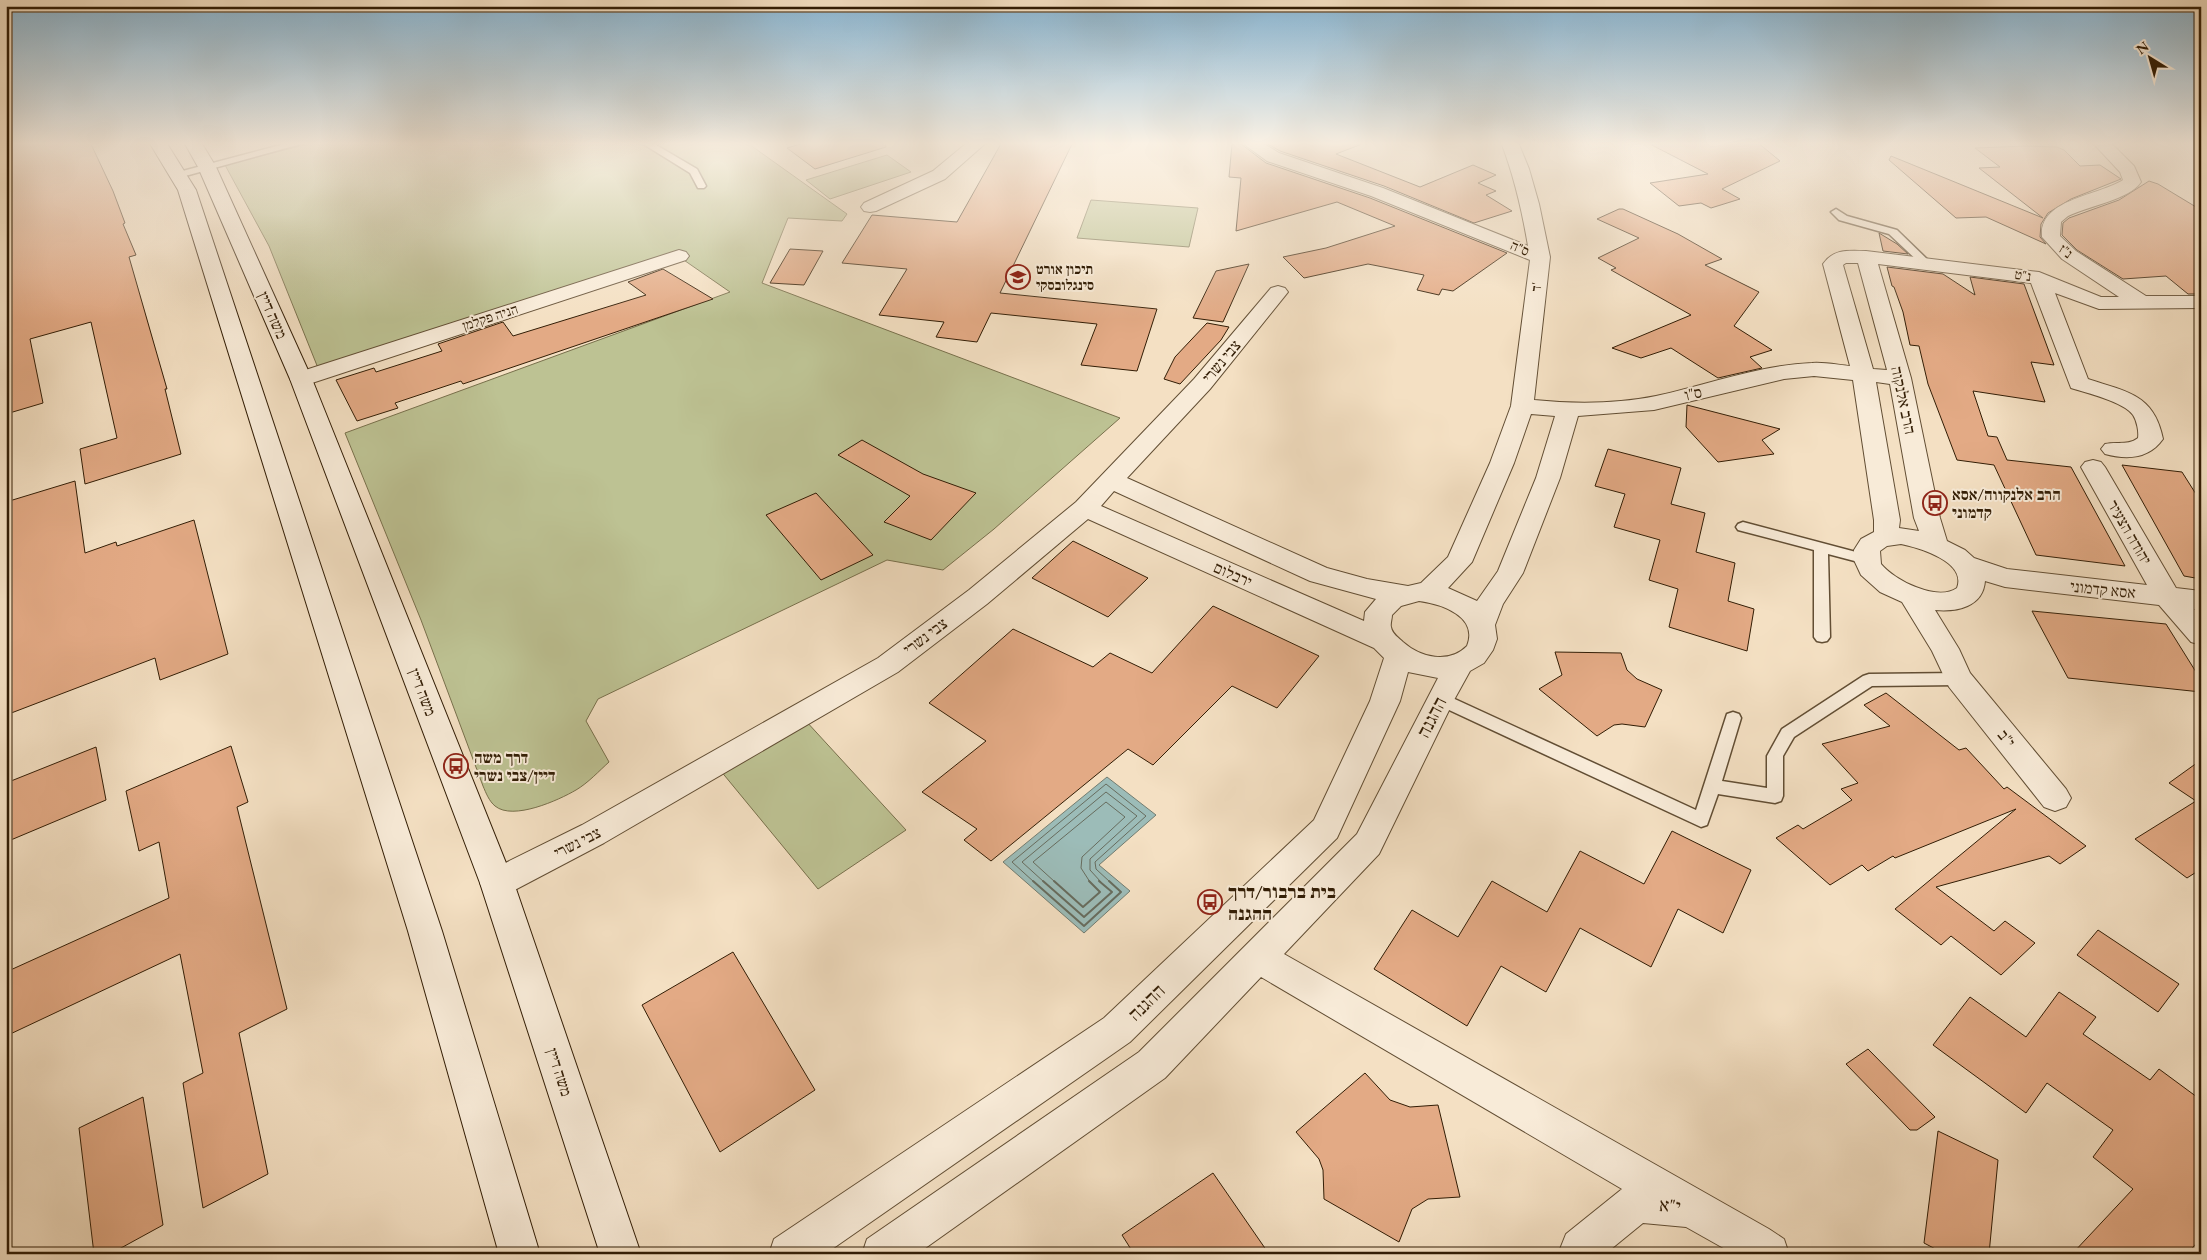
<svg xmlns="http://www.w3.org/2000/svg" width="2207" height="1260" viewBox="0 0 2207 1260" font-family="'EB Garamond','Frank Ruhl Libre',serif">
<rect width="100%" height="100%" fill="#f4e0c3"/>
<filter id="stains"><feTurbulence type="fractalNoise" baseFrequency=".004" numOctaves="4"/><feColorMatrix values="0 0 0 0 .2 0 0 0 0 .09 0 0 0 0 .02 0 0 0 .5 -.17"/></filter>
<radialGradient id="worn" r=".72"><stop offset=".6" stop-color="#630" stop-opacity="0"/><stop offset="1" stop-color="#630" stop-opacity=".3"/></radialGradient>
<g fill="#bdc293" stroke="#78704c">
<path d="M316,142H746L847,214L842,221L788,218L762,283L1120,418L994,529L943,570L887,560L598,699L586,721L609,762C599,771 588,783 576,790C559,800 513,821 495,806C489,801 486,793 483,786L421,620L345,433L730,292L678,256L320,373L269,246L225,165Z"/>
<polygon points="887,155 911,172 830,199 806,180"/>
<polygon points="1091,200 1198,208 1189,247 1077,238"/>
<polygon points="805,720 906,830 818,889 720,770"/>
</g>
<polygon fill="#9cbcb8" stroke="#727c70" points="1107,777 1156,815 1099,865 1130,891 1084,933 1003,862"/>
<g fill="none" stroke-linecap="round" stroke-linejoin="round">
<g stroke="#676c5e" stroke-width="1">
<polyline points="1034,882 1012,862 1106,784 1146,816 1095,862 1096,869 1110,882"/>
<polyline points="1044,882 1022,862 1106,792 1137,816 1090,859 1090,870 1101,882"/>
<polyline points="1055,882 1033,862 1106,802 1125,817 1082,857 1081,868 1090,882"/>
</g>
<g stroke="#676c5e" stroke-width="2">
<polyline points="1033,881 1084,926 1121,892 1109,881"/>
<polyline points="1043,881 1084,917 1112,892 1099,881"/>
<polyline points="1054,881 1083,907 1100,892 1089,881"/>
</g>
</g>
<g fill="#e3aa85" stroke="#321d05">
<polygon points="19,142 90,142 113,191 125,223 123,224 136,255 129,257 167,389 165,389 181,454 85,484 80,449 117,438 91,322 30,339 43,403 6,414 6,145"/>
<polygon points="807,142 885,142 886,147 815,169 787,148"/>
<polygon points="1002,142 1073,142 1000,293 1157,309 1137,371 1081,365 1097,324 991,313 977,342 936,337 944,322 879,315 907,269 842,263 872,215 957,222"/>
<polygon points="1361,142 1362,144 1336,154 1420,187 1473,165 1496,175 1478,183 1496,191 1486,195 1512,211 1474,223 1384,186 1280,151 1266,143"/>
<polygon points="1646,142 1757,142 1780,161 1722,189 1740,199 1711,208 1701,203 1679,206 1650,183 1708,174"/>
<polygon points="1232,144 1241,144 1266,163 1370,198 1507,253 1453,291 1442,289 1439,295 1417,290 1424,275 1368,264 1304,278 1283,257 1326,248 1395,226 1337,202 1236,231 1241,178 1229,177"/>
<polygon points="2026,146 2057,147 2064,150 2080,166 2100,165 2121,179 2071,199 2048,213 2041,224 2040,237 2046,244 1986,217 1956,218 1889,160 1891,156 2043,218 1979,168 2000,167 1975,148"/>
<polygon points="2149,181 2158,184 2201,210 2201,294 2188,294 2166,276 2123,279 2077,250 2062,235 2063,223 2069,218 2119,200"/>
<polygon points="1619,209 1623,209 1678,234 1722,259 1705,265 1759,292 1734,326 1772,350 1750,357 1762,368 1718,378 1671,348 1641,358 1612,348 1691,315 1611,270 1616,268 1598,258 1639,238 1597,219"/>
<polygon points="1879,233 1897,244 1908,254 1883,251"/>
<polygon points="790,249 823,251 804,285 770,283"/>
<polygon points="1249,264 1223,322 1193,318 1216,271"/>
<polygon points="1887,267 1943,274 1975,295 1970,277 2024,284 2054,365 2031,362 2045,402 1973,391 1988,436 1997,437 2007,460 2071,467 2125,566 2036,555 1994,465 1957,460 1928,384 1919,346 1910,345 1903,312 1894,287 1892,286"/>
<polygon points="663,269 713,299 463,384 461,381 395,403 398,408 357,421 336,380 374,368 376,372 442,351 438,344 503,322 513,336 646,295 628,282"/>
<polygon points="1207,323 1229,327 1221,340 1180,384 1164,379 1175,357"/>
<polygon points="1687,405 1780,429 1762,440 1774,454 1718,462 1686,427"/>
<polygon points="862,440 923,474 976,493 931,540 884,522 910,496 838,455"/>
<polygon points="1608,449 1681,468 1671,504 1705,513 1696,552 1735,563 1728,601 1754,609 1747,651 1669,627 1678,589 1649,580 1660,540 1614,527 1625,494 1595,486"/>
<polygon points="2122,465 2182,472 2201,502 2201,579 2184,576"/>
<polygon points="75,481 85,553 116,542 117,546 194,520 228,654 160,680 155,658 6,715 6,502"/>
<polygon points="816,493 873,555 821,580 766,515"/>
<polygon points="1073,541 1148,578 1108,617 1032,578"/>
<polygon points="1213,606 1319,656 1277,708 1232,686 1153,765 1128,749 991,861 964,840 977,829 922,792 986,741 929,703 1013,629 1093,667 1110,653 1152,673"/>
<polygon points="2032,611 2166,624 2201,680 2201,692 2068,678"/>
<polygon points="1555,652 1621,653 1627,670 1637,679 1662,690 1645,727 1622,724 1614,725 1597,736 1539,689 1562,675"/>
<polygon points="1886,693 1959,750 1966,748 2004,789 2007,787 2086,846 2060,864 2049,856 1936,887 1994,931 2005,921 2035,943 2001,975 1951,936 1941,945 1895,909 2016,809 1895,858 1893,856 1868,871 1862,865 1830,885 1776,838 1798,825 1803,829 1852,800 1841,789 1858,783 1822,744 1890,726 1864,705"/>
<polygon points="231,746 248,802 237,807 287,1009 239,1033 268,1174 203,1208 183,1083 203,1073 180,954 6,1036 6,972 169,898 159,842 139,851 126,791"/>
<polygon points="96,747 106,800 6,842 6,783"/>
<polygon points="2201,760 2201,869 2187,878 2135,839 2196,801 2169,783"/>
<polygon points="1672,831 1751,870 1723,933 1678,909 1651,967 1580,928 1546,992 1501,966 1467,1026 1374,969 1412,910 1458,937 1492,881 1547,912 1580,851 1644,884"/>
<polygon points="2098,930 2179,984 2158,1012 2077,955"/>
<polygon points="733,952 815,1090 720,1152 642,1005"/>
<polygon points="2059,992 2096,1017 2083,1034 2150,1080 2159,1069 2201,1100 2201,1238 2187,1254 2072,1254 2133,1189 2093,1157 2113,1130 2047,1083 2026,1113 1933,1045 1970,997 2026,1037"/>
<polygon points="1868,1049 1935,1117 1917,1130 1910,1130 1846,1064"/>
<polygon points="1365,1073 1390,1100 1410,1107 1438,1105 1460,1197 1428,1199 1412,1209 1399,1242 1324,1199 1323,1170 1319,1159 1296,1132"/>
<polygon points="143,1097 163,1225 110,1254 94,1254 79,1128"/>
<polygon points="1938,1131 1998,1160 1989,1254 1945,1254 1924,1243"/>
<polygon points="1213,1173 1269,1254 1134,1254 1122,1235"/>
</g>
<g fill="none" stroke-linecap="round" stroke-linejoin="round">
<defs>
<g id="lane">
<polygon points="292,142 308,142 178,178 173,175 175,173"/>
<polygon points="640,142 651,142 697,169 706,186 704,188 698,188 690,173"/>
<polygon points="1836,209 1847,216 1897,230 1931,263 1930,265 1922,265 1889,234 1839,220 1831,212"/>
<polygon points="1743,522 1871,556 1873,559 1871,562 1866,564 1828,554 1830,637 1827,641 1822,642 1817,641 1814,637 1814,550 1738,530 1736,527 1738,524"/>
<polygon points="1959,673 1965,675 1967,679 1965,683 1959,685 1872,686 1794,737 1783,756 1783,796 1781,801 1775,803 1718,794 1707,825 1701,827 1434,703 1432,699 1434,695 1440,693 1446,695 1696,810 1727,714 1733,712 1739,714 1741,718 1722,781 1767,788 1767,756 1782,729 1863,676 1869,674"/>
</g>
<g id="street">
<polygon points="968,142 987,142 945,179 876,211 870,212 864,211 861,207 864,203 933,171"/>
<path d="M1241,142H1261L1279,153L1383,188L1528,246C1522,210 1514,176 1501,142H1518L1529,169L1539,204L1550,257L1534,400C1574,404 1616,404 1656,396C1707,385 1759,365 1812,363C1825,362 1838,365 1850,366L1823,264C1834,248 1849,251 1866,251L2039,272L2101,297H2119L2062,259L2042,237C2038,199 2098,196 2123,180L2120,172L2092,142H2110L2134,166L2141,182C2129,200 2088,206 2068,216L2061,222L2060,236L2076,251L2146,296H2201V308L2099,309L2055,293L2088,379C2127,392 2154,394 2163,439C2149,459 2127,460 2105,454L2101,449L2105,444C2116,441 2128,446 2138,438C2139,432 2137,421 2133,415C2124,402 2087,393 2071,388L2031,283L1878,264L1911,378L1940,518L1947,541L1965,550L1974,558L2007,569L2147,585L2081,467L2085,462L2093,460L2101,462L2105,467L2176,588L2201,591V609H2194L2201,617V645L2191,642L2159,605L2005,587L1985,581C1983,607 1957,612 1935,610L1959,649L1970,673L2066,789L2071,798L2066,807L2055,811L2044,807L1949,687L1932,651L1902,602L1880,592L1861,575L1854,560V550L1861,539L1874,532V520L1853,380L1814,376L1784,379L1654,410L1578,416L1560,478L1523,573L1503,604L1495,625L1497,639L1493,650L1484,663L1470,671L1454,700L1379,854L1284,954L1769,1229L1784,1239L1789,1254H1734L1686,1227L1643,1223L1605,1254H1558L1566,1234L1622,1189L1261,977L1165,1078L917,1254H862L867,1239L1139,1052L1357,834L1438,678L1408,672L1400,701L1337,838L1130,1042L825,1254H769L774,1239L1104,1018L1314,820L1370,701L1384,658L1374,648L1088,519L987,604L898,672L604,843L509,893L497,897L485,893L480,883L485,873L582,825L878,658L969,590L1076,502L1194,379L1271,288L1278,286L1285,288L1288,292L1210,389L1127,478L1327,568L1367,579L1408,586L1421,583L1448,557L1490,463L1511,406L1530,260L1371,196L1267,161ZM1846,263H1858L1887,370L1873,369L1843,265ZM1876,382L1890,384L1914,518L1919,531L1899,528L1900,520ZM1531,414L1555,416L1536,478L1498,571L1477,601L1448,588L1472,562L1514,463ZM1114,491L1310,581L1376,599L1365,612L1364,621L1101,506ZM1901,544C1920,548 1967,562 1957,588C1937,602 1894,580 1881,564L1880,551L1887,546ZM1419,601C1441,604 1479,616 1467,646C1449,664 1421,658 1403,642C1399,638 1392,634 1391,627C1390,624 1392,619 1392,615L1401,606Z"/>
<polygon points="679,250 686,252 689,256 686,260 309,384 301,386 293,384 290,379 293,374"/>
</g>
<g id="secondary">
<polygon points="149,142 166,142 196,190 442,931 540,1254 499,1254 408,931 178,190"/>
<polygon points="184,142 201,142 216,167 312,379 514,883 641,1254 600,1254 480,883 290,379 198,167"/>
</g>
</defs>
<use href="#lane" stroke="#624e34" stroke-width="3"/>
<use href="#street" stroke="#624e34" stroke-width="2"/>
<use href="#secondary" stroke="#321d05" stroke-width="2"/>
<use href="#lane" fill="#f8ebd8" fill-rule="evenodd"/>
<use href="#street" fill="#f8ebd8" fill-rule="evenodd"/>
<use href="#secondary" fill="#f8ebd8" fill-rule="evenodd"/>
</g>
<linearGradient id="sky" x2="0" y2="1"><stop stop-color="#89b7d5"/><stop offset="0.45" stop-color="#faf1e4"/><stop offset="1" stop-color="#faf1e4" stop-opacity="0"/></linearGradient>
<rect width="2207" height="319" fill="url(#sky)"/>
<defs>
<symbol id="school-ring" viewBox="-11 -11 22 22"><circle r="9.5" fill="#f8ebd8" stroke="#8f2418" stroke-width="1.5"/><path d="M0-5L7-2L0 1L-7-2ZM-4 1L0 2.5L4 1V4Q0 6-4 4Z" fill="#8f2418"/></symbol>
<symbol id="bus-ring" viewBox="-11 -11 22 22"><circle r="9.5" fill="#f8ebd8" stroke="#8f2418" stroke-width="1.5"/><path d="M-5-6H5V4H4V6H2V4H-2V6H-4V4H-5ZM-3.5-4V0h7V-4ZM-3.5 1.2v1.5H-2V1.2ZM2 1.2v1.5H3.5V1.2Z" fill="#8f2418"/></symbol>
</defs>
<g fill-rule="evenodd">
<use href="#school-ring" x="1004" y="263" width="28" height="28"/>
<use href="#bus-ring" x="1921" y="489" width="28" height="28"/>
<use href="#bus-ring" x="442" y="752" width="28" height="28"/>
<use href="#bus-ring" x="1196" y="888" width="28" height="28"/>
</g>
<g text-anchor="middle" stroke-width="4" stroke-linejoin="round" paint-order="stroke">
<g font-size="14" fill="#321d05" stroke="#f8ebd8">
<text transform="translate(1520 248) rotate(23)" y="5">ס"ה</text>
<text transform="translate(2066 251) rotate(39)" y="5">נ"ז</text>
<text transform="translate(2023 275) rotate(9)" y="5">נ"ט</text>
<text transform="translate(1536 287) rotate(-83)" y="5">ד'</text>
<text transform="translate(490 317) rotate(-18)" y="5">הניה פקלמן</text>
</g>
<g font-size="14" font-weight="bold" fill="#321d05" stroke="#f8ebd8" text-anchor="start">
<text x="1036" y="274">תיכון אורט<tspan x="1036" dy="16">סינגלובסקי</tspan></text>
</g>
<g font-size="16" fill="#321d05" stroke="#f8ebd8">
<text transform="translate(273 315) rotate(66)" y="6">משה דיין</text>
<text transform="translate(1221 361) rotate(-50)" y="6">צבי נשרי</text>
<text transform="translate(1693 393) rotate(-13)" y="6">ס"ו</text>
<text transform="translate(1904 400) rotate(78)" y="6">הרב אלנקוה</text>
<text transform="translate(2130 532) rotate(60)" y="6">יהודה הצעיר</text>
<text transform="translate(1233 574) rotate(24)" y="6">ירבלום</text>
<text transform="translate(2103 589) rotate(6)" y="6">אסא קדמוני</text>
<text transform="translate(925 636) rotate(-37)" y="6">צבי נשרי</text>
<text transform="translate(423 692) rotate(69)" y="6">משה דיין</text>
<text transform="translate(2007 738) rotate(51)" y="6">י"ב</text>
<text transform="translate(577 842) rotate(-27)" y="6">צבי נשרי</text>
<text transform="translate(560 1072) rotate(72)" y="6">משה דיין</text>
</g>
<g font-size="16" font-weight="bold" fill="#321d05" stroke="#f8ebd8" text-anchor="start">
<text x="1952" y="500">הרב אלנקווה/אסא<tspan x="1952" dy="18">קדמוני</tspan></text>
<text x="474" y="763">דרך משה<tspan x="474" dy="18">דיין/צבי נשרי</tspan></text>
</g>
<g font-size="19" fill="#321d05" stroke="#f8ebd8">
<text transform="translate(1431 717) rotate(-63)" y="7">ההגנה</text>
<text transform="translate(1146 1002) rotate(-44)" y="7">ההגנה</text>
<text transform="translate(1670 1205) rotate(5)" y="7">י"א</text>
</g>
<g font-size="19" font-weight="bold" fill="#321d05" stroke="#f8ebd8" text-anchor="start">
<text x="1228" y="898">בית ברבור/דרך<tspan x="1228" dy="22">ההגנה</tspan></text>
</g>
</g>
<rect width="2207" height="1260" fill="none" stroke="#f4e0c3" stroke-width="25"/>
<rect x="8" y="8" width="2192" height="1245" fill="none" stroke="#321d05" stroke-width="2.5"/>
<rect x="12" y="12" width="2182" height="1235" fill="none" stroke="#321d05"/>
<g transform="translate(2150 58) rotate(323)" stroke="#f8ebd8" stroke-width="4" paint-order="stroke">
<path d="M0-4L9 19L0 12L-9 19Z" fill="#321d05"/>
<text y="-8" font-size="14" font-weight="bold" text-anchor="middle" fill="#321d05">N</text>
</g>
<rect width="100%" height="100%" filter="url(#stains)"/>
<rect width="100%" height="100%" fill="url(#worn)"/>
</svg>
